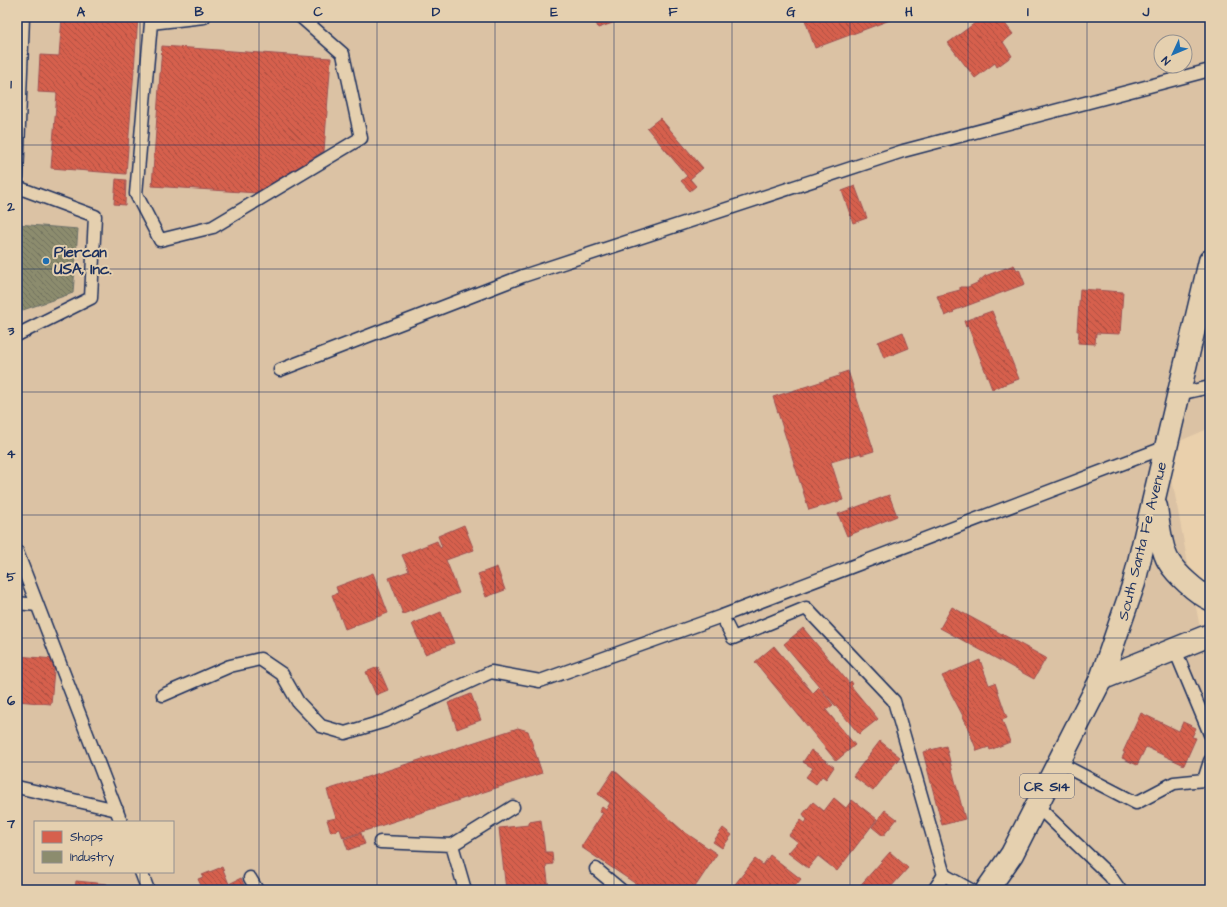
<svg xmlns="http://www.w3.org/2000/svg" width="1227" height="907" viewBox="0 0 1227 907" font-family="'Architects Daughter',sans-serif">
<defs>
<pattern id="shops-back-hatch" width="6" height="6" patternUnits="userSpaceOnUse"><rect width="6" height="6" fill="#d6604d"/><path d="M-1 5l2 2M0 0l6 6M5-1l2 2" fill="none" stroke="#ad5043"/></pattern>
<pattern id="industry-back-hatch" width="6" height="6" patternUnits="userSpaceOnUse"><rect width="6" height="6" fill="#8c8c6e"/><path d="M-1 5l2 2M0 0l6 6M5-1l2 2" fill="none" stroke="#72735e"/></pattern>
</defs>
<rect width="100%" height="100%" fill="#ead0ac"/>
<filter id="ink" filterUnits="userSpaceOnUse"><feTurbulence type="fractalNoise" baseFrequency=".025" numOctaves="2"/><feDisplacementMap in="SourceGraphic" scale="8" xChannelSelector="R" yChannelSelector="G"/><feConvolveMatrix kernelMatrix="1 2 1 2 8 2 1 2 1" color-interpolation-filters="sRGB"/></filter>
<g filter="url(#ink)">
<path fill="#dbc2a4" fill-rule="evenodd" d="M17,17H1210V428L1166,447L1202,639L1210,658V890H17ZM1161,42H1185V66H1161ZM35,822H173V872H35Z"/>
<g fill="url(#shops-back-hatch)" stroke="#9e5152">
<polygon points="62,17 138,17 126,174 51,168 57,93 38,92 40,55 59,56"/>
<polygon points="594,17 630,17 598,28"/>
<polygon points="804,17 898,17 815,48"/>
<polygon points="983,17 1000,17 1013,34 1003,42 1012,56 997,67 995,63 975,78 948,43"/>
<polygon points="162,46 331,58 324,151 257,193 152,186"/>
<polygon points="660,118 703,168 690,179 696,186 690,191 681,181 687,176 647,128"/>
<polygon points="116,179 126,180 125,205 114,204"/>
<polygon points="855,186 867,218 853,223 842,191"/>
<polygon points="1014,265 1017,270 1019,269 1025,284 953,311 954,312 945,316 937,296 960,290 960,287 968,287 977,283 985,276"/>
<polygon points="1080,289 1123,292 1120,334 1096,333 1095,344 1078,343 1079,331 1077,331"/>
<polygon points="992,311 1019,379 992,389 968,326 966,327 964,321"/>
<polygon points="903,332 909,348 884,358 878,342"/>
<polygon points="848,371 874,451 861,455 861,453 831,462 843,500 809,510 773,397 839,376 839,374"/>
<polygon points="889,495 897,516 847,536 838,514"/>
<polygon points="464,525 474,550 446,560 459,593 403,614 389,578 409,571 402,555 437,541 440,548 442,547 438,536"/>
<polygon points="497,567 505,590 486,597 478,574"/>
<polygon points="373,573 388,613 345,629 332,595 338,593 336,587"/>
<polygon points="952,607 1046,658 1034,679 940,628"/>
<polygon points="441,612 454,643 425,654 412,624"/>
<polygon points="803,628 849,683 851,681 853,684 851,686 878,719 859,734 784,644"/>
<polygon points="774,646 813,693 819,687 833,705 826,710 855,745 836,761 755,662"/>
<polygon points="17,656 55,659 51,704 17,701"/>
<polygon points="980,660 989,685 995,683 1007,718 1002,720 1010,742 990,750 989,747 977,751 963,716 942,676"/>
<polygon points="378,667 388,690 376,695 366,672"/>
<polygon points="471,694 481,720 457,729 448,703"/>
<polygon points="1141,713 1179,731 1183,722 1196,728 1192,737 1196,738 1184,765 1146,747 1137,765 1122,758 1125,752 1123,752"/>
<polygon points="518,728 528,731 542,773 343,838 340,829 331,832 327,820 336,818 327,790"/>
<polygon points="880,741 900,757 873,791 853,776"/>
<polygon points="946,746 965,819 942,825 923,752"/>
<polygon points="811,750 834,767 826,779 822,776 816,784 806,777 813,768 803,762"/>
<polygon points="614,770 683,831 717,854 693,890 645,890 581,847 603,813 599,812 602,807 606,810 610,803 598,794"/>
<polygon points="834,798 846,808 852,800 877,819 837,871 818,856 808,868 788,853 798,842 789,835 801,820 805,823 807,820 803,814 813,802 824,811"/>
<polygon points="885,810 897,819 883,836 872,827"/>
<polygon points="541,820 545,852 552,852 553,864 546,865 549,890 506,890 499,828 529,825 529,822"/>
<polygon points="723,828 732,835 722,848 713,842"/>
<polygon points="361,833 365,844 348,850 344,839"/>
<polygon points="890,852 908,868 890,888 892,890 856,890"/>
<polygon points="770,855 801,879 792,890 734,890 732,888 755,859 763,865"/>
<polygon points="222,867 229,884 241,878 246,890 203,890 198,879 203,877 202,875"/>
<polygon points="76,881 107,884 107,890 75,890"/>
</g>
<polygon fill="url(#industry-back-hatch)" stroke="#6a7069" points="17,224 78,229 73,293 17,312"/>
<g fill="none" stroke-linecap="round" stroke-linejoin="round">
<defs>
<g id="lane">
<polyline points="204,17 151,23 136,194 160,240 213,227 361,138 343,54 301,17"/>
<polyline points="17,177 23,17"/>
<polyline points="17,187 95,216 91,298 17,335"/>
<polyline points="280,370 523,276 903,151 1210,70"/>
<polyline points="1179,394 1210,387"/>
<polyline points="17,552 121,822"/>
<polyline points="17,603 37,605"/>
<polyline points="1175,650 1210,734"/>
<polyline points="163,695 230,666 260,659 282,674 298,702 321,726 345,733 385,721 491,672 540,681 722,616"/>
<polyline points="1059,763 1136,803 1174,783 1204,780 1210,761"/>
<polyline points="17,787 117,810"/>
<polyline points="1037,806 1110,876 1120,890"/>
<polyline points="380,842 452,845 465,890"/>
<polyline points="452,845 513,807"/>
<polyline points="596,869 621,890"/>
<polyline points="141,872 148,890"/>
<polyline points="944,875 894,701 806,608 733,638 722,616 1166,447"/>
<polyline points="250,878 257,890"/>
<polyline points="934,890 944,875 971,890"/>
</g>
<polyline id="secondary" points="1101,679 1210,635"/>
<g id="primary">
<path d="M1156,507C1158,522 1161,550 1169,562C1176,574 1197,593 1210,599"/>
<polyline points="987,890 1012,854 1101,679 1134,583 1210,261"/>
</g>
</defs>
<use href="#lane" stroke="#1b2f5e" stroke-width="15"/>
<use href="#secondary" stroke="#1b2f5e" stroke-width="25"/>
<use href="#primary" stroke="#1b2f5e" stroke-width="25"/>
<use href="#lane" stroke="#e5d0af" stroke-width="12"/>
<use href="#secondary" stroke="#e5d0af" stroke-width="22"/>
<use href="#primary" stroke="#e5d0af" stroke-width="22"/>
</g>
</g>
<path fill="none" stroke="#1b2f5e" stroke-width="1" stroke-opacity="0.55" d="M140,17V822M259,17V890M377,17V890M495,17V890M614,17V890M732,17V890M850,17V890M968,17V890M1087,17V890M17,145H1210M17,269H1210M17,392H1210M17,515H1210M17,638H1210M17,762H1210M140,872V890"/>
<circle fill="#1f6fb2" stroke="#e5d0af" stroke-width="1.5" cx="46" cy="261" r="4"/>
<g text-anchor="middle" stroke-width="4" stroke-linejoin="round" paint-order="stroke">
<rect fill="#e5d0af" stroke="#585f76" stroke-width="1" x="1020" y="774" width="54" height="24" rx="3"/>
<g font-size="14" font-weight="bold" fill="#1b2f5e">
<text x="1047" y="791">CR S14</text>
</g>
<g font-size="15" font-weight="bold" fill="#1b2f5e" stroke="#e5d0af" text-anchor="start">
<text x="54" y="257">Piercan<tspan x="54" dy="17">USA, Inc.</tspan></text>
</g>
<g font-size="15" fill="#1b2f5e" stroke="#e5d0af">
<text transform="translate(1142 541) rotate(-76)" y="5">South Santa Fe Avenue</text>
</g>
</g>
<rect width="1227" height="907" fill="none" stroke="#e5d0af" stroke-width="44"/>
<rect x="34" y="821" width="140" height="52" fill="#e5d0af" stroke="#94908f"/>
<rect x="42" y="831" width="20" height="12" fill="#d6604d" stroke="#94908f"/>
<text x="70" y="841" font-size="12" fill="#1b2f5e">Shops</text>
<rect x="42" y="851" width="20" height="12" fill="#8c8c6e" stroke="#94908f"/>
<text x="70" y="861" font-size="12" fill="#1b2f5e">Industry</text>
<g transform="translate(1173 54) rotate(226)"><circle r="19" fill="#e5d0af" stroke="#94908f"/>
<path d="M0-3L7 15L0 10L-7 15Z" fill="#1f6fb2"/>
<text y="-6" font-size="11" font-weight="bold" text-anchor="middle" fill="#1b2f5e">N</text>
</g>
<rect x="22" y="22" width="1183" height="863" fill="none" stroke="#1b2f5e" stroke-width="1.5"/>
<g font-size="13" text-anchor="middle" font-weight="bold" fill="#1b2f5e">
<text x="81" y="16">A</text>
<text x="199" y="16">B</text>
<text x="318" y="16">C</text>
<text x="436" y="16">D</text>
<text x="554" y="16">E</text>
<text x="673" y="16">F</text>
<text x="791" y="16">G</text>
<text x="909" y="16">H</text>
<text x="1028" y="16">I</text>
<text x="1146" y="16">J</text>
<text x="11" y="88">1</text>
<text x="11" y="211">2</text>
<text x="11" y="335">3</text>
<text x="11" y="458">4</text>
<text x="11" y="581">5</text>
<text x="11" y="705">6</text>
<text x="11" y="828">7</text>
</g>
</svg>
